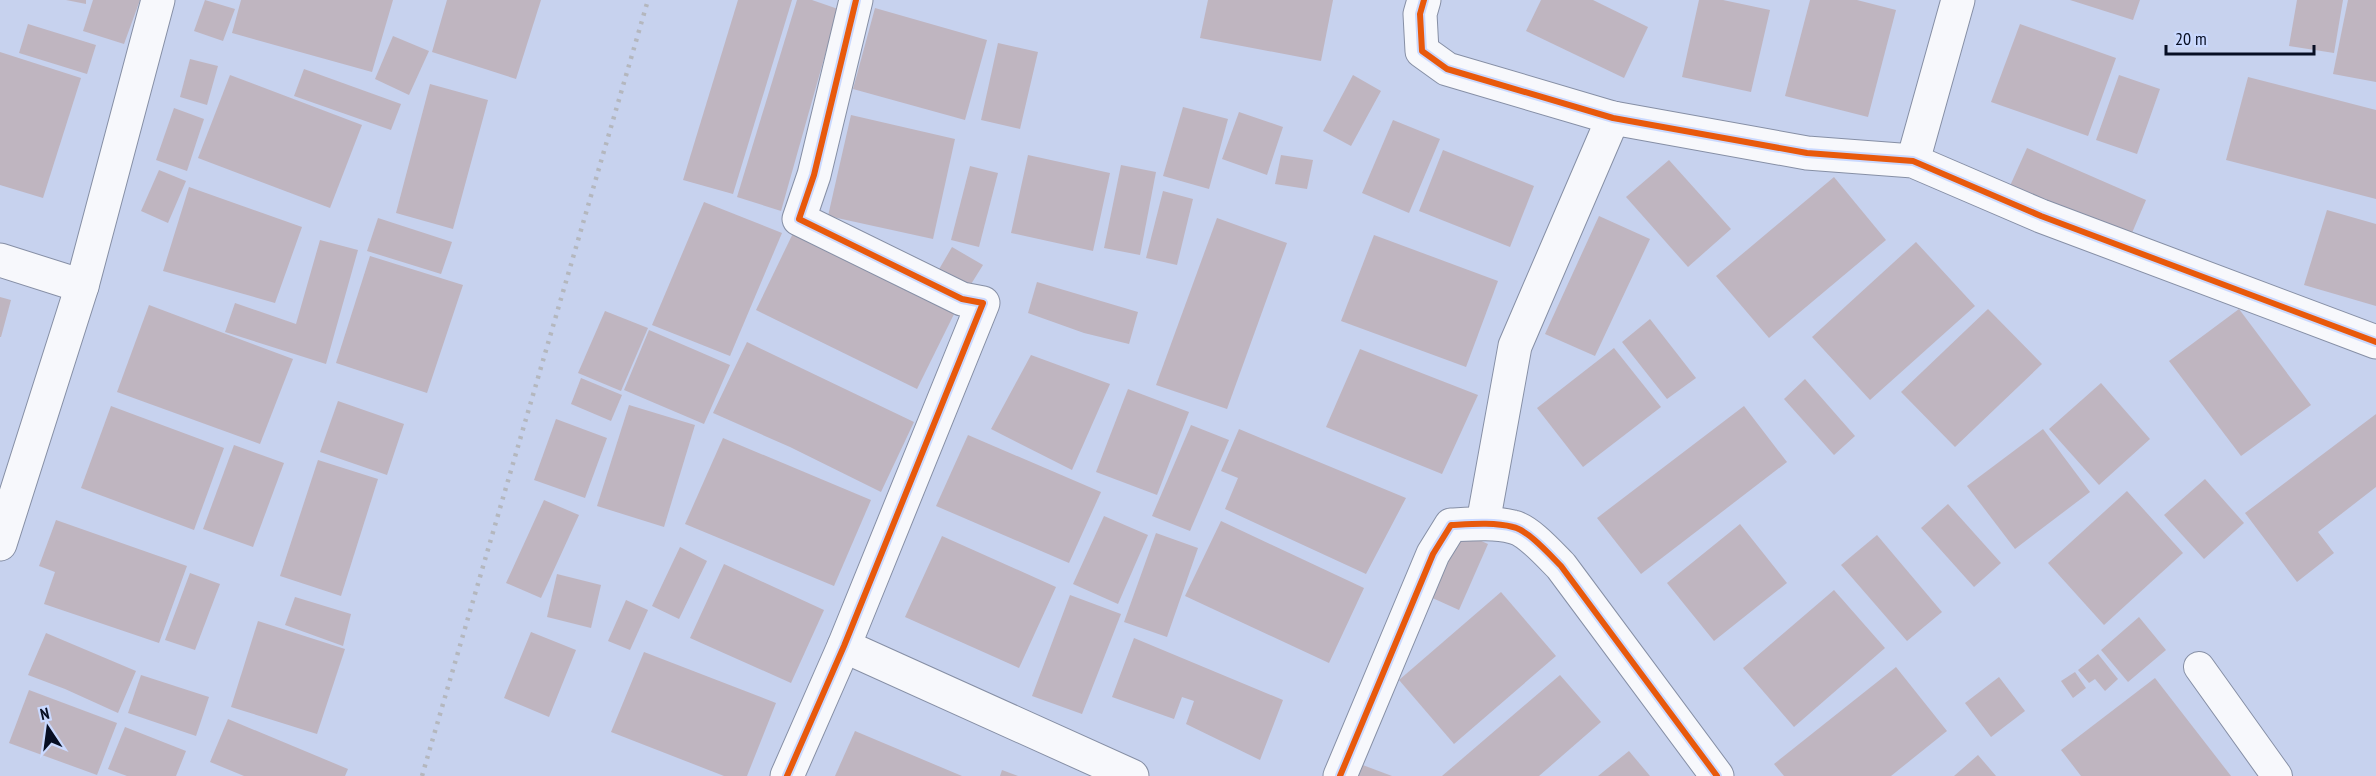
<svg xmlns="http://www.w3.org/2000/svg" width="2376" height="776" viewBox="0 0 2376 776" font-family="'PT Sans Narrow',sans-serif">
<rect width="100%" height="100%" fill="#c7d2ee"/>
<g fill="#bfb5c0">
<polygon points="66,0 86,0 86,4"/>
<polygon points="93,0 140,0 124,44 83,31"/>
<polygon points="205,0 235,9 223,41 194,31"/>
<polygon points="241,0 393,0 372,72 232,33"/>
<polygon points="447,0 541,0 516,79 432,52"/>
<polygon points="738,0 792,0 733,194 683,180"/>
<polygon points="797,0 812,0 838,9 781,211 737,197"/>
<polygon points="1208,0 1333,0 1321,61 1200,38"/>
<polygon points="1541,0 1593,0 1648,27 1624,78 1526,31"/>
<polygon points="1699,0 1723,0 1770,10 1751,92 1682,77"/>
<polygon points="1810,0 1857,0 1896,10 1868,117 1785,96"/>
<polygon points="2070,0 2140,0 2133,20"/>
<polygon points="2297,0 2343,0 2334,53 2289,46"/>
<polygon points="2348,0 2376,0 2376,82 2333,74"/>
<polygon points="875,8 987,40 965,120 853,89"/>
<polygon points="28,24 96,45 87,74 19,53"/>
<polygon points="2020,24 2116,58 2088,136 1991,102"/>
<polygon points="393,36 429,51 409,95 375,79"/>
<polygon points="998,43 1038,52 1020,129 981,120"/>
<polygon points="0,52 81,78 43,198 0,185"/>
<polygon points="190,59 218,66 207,105 180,97"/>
<polygon points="304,69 401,104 391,130 294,96"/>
<polygon points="230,75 362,125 330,208 198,158"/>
<polygon points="1353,75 1381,91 1351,146 1323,131"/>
<polygon points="2119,75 2160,89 2137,154 2096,140"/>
<polygon points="2248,77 2376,110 2376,199 2226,160"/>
<polygon points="430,84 488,100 453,229 396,213"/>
<polygon points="1183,107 1228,119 1209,189 1163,176"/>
<polygon points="174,108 204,119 187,171 156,160"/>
<polygon points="1239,112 1283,127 1267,175 1222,159"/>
<polygon points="851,115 955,139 933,239 828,216"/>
<polygon points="1393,120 1440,139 1409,213 1362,193"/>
<polygon points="2027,148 2146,200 2129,240 2009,188"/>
<polygon points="1443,150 1534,186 1510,247 1419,211"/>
<polygon points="1028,155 1110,173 1093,251 1011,233"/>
<polygon points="1281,155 1313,160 1307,189 1275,184"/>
<polygon points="1669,160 1731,229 1688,267 1626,197"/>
<polygon points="1121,165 1156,172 1140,255 1104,248"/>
<polygon points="970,166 998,173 979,247 951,240"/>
<polygon points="159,170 186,181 168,223 141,211"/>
<polygon points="1834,177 1886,240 1769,338 1716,276"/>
<polygon points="189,187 302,227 275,303 163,271"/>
<polygon points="1163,191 1193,199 1177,265 1146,258"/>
<polygon points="704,202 782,233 730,356 652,325"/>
<polygon points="2327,210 2376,224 2376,306 2304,285"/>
<polygon points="1599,216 1650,239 1595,356 1545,334"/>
<polygon points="378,218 452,242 441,274 367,251"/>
<polygon points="1217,218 1287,243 1227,409 1156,385"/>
<polygon points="796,227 958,306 917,389 756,310"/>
<polygon points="1374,235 1498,281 1466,367 1341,321"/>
<polygon points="320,240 358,250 326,364 225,332 235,303 296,324"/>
<polygon points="1916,242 1975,306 1870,400 1812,337"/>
<polygon points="952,247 983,265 968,289 938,271"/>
<polygon points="370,256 463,285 427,393 336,363"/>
<polygon points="1037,282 1138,312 1129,344 1084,333 1028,313"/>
<polygon points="0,297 11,300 1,337 0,337"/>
<polygon points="149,305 293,359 260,444 117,392"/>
<polygon points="1988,309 2042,364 1955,447 1901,392"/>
<polygon points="2239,309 2311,405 2241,456 2169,361"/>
<polygon points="605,311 648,328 621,391 578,373"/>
<polygon points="1650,319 1696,378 1667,399 1622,342"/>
<polygon points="649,330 730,365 704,424 624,390"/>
<polygon points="747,342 914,422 881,492 790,447 713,413"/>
<polygon points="1614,348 1661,407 1583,467 1537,408"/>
<polygon points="1360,349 1478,395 1442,474 1326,427"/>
<polygon points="1031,355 1110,384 1072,470 991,429"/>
<polygon points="581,378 622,395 611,421 571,404"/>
<polygon points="1805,379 1855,436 1834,455 1784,399"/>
<polygon points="2101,383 2150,439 2099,485 2049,429"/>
<polygon points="1128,389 1189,412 1157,495 1096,472"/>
<polygon points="338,401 404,424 387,475 320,452"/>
<polygon points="629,405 695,425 664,527 597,506"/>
<polygon points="111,406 224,448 194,530 81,488"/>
<polygon points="1744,406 1787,462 1641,574 1597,518"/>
<polygon points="2376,414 2376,487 2318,532 2334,553 2297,582 2245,513"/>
<polygon points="556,419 607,438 585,498 534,480"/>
<polygon points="1191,425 1229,440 1190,531 1152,516"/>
<polygon points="1239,429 1406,498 1366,574 1225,509 1238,478 1221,471"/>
<polygon points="2043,429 2090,492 2015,549 1967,486"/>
<polygon points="968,435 1101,492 1069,563 936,506"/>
<polygon points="723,438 871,500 834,586 685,524"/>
<polygon points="234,445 284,463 253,547 203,529"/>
<polygon points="318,460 378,479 341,596 280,576"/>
<polygon points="2205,479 2244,523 2204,559 2164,515"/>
<polygon points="2127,491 2183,553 2104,625 2048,563"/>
<polygon points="544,500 579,515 541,598 506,583"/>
<polygon points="1948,504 2001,563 1974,587 1921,528"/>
<polygon points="1104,516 1148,535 1118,604 1073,584"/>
<polygon points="56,520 187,566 159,643 44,604 55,572 39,566"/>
<polygon points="1221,521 1364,588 1329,663 1185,596"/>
<polygon points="1740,524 1787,583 1714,641 1667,583"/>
<polygon points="1457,530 1488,544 1459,610 1428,596"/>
<polygon points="1156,533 1198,548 1167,637 1124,622"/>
<polygon points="1877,535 1942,612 1907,641 1841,565"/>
<polygon points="942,536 1056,587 1019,668 905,617"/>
<polygon points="680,547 707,561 679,619 652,606"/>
<polygon points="724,564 824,610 791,683 690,638"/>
<polygon points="190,573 220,584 195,650 165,640"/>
<polygon points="557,574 601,585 591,628 547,617"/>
<polygon points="1834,590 1885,648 1794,727 1743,668"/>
<polygon points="1501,592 1556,656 1454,744 1399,680"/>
<polygon points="1070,595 1121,614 1082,714 1032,696"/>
<polygon points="295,597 351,614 343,646 285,625"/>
<polygon points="626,600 648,610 630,650 608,641"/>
<polygon points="2139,617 2166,650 2128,682 2101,650"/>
<polygon points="258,621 345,649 317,734 231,707"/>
<polygon points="531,632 576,650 549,717 504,698"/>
<polygon points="46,633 136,671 118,713 65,689 28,675"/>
<polygon points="1134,638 1283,700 1260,760 1186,724 1194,701 1182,697 1174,719 1112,697"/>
<polygon points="644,652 776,703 747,776 724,776 611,732"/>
<polygon points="2098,654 2118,679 2105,691 2095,679 2089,683 2078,670"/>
<polygon points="1896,667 1947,731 1891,776 1784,776 1774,764"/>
<polygon points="2075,672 2086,688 2073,698 2061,681"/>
<polygon points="141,675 209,697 196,736 128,713"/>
<polygon points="1560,675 1601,722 1539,776 1442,776"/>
<polygon points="1999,677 2025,711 1991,737 1965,703"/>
<polygon points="2155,678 2231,776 2081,776 2061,750"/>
<polygon points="29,690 117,723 97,775 9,743"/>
<polygon points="228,719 348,769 345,776 244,776 210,762"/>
<polygon points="125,727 186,751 176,776 127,776 108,769"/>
<polygon points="855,731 962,776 835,776"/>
<polygon points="1629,751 1650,776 1598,776"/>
<polygon points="1978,755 1996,776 1954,776"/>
<polygon points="1352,761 1392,776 1346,776"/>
<polygon points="1002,770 1018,776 1000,776"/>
</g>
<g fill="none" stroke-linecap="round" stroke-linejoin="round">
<defs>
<polyline id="service" points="2199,667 2277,776"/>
<g id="minor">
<polyline points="1424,0 1420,14 1422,51 1447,69 1613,118 1807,153 1913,161 2041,216 2376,342"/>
<polyline points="1913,161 1958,0"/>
<polyline points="0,260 82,286"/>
<polyline points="1483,523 1515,346 1613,118"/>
<polyline points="0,544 82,286 158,0"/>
<polyline points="844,646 1132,776"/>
<polyline points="787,776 844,646 983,303 962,299 799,219 814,175 856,0"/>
<path d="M1340,776L1433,554L1451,525C1471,524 1494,522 1513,527C1528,530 1550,555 1561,566L1717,776"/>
</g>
</defs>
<use href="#service" stroke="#868fa5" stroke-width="32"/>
<use href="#minor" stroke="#868fa5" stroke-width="35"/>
<use href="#service" stroke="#f7f8fc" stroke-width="30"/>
<use href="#minor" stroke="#f7f8fc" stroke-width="33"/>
<polyline stroke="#b4b7be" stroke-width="4.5" stroke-dasharray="3 6" stroke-linecap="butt" points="422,776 648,0"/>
<defs>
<g id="cycleway">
<polyline points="1424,0 1420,14 1422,51 1447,69 1613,118 1807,153 1913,161 2041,216 2376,342"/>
<polyline points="787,776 844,646 983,303 962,299 799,219 814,175 856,0"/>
<path d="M1340,776L1433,554L1451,525C1471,524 1494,522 1513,527C1528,530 1550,555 1561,566L1717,776"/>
</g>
</defs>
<use href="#cycleway" stroke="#cad9ff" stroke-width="10"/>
<use href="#cycleway" stroke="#e8590c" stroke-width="6"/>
</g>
<g transform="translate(48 728) rotate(347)" stroke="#cad9ff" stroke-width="4.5" paint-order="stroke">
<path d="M0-4.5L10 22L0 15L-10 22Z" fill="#070e23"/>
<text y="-9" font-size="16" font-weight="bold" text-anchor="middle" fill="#070e23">N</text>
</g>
<path d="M2166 45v9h148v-9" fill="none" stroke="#070e23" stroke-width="3"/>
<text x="2175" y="45" font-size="18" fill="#070e23" stroke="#cad9ff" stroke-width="4.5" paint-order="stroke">20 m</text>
</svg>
